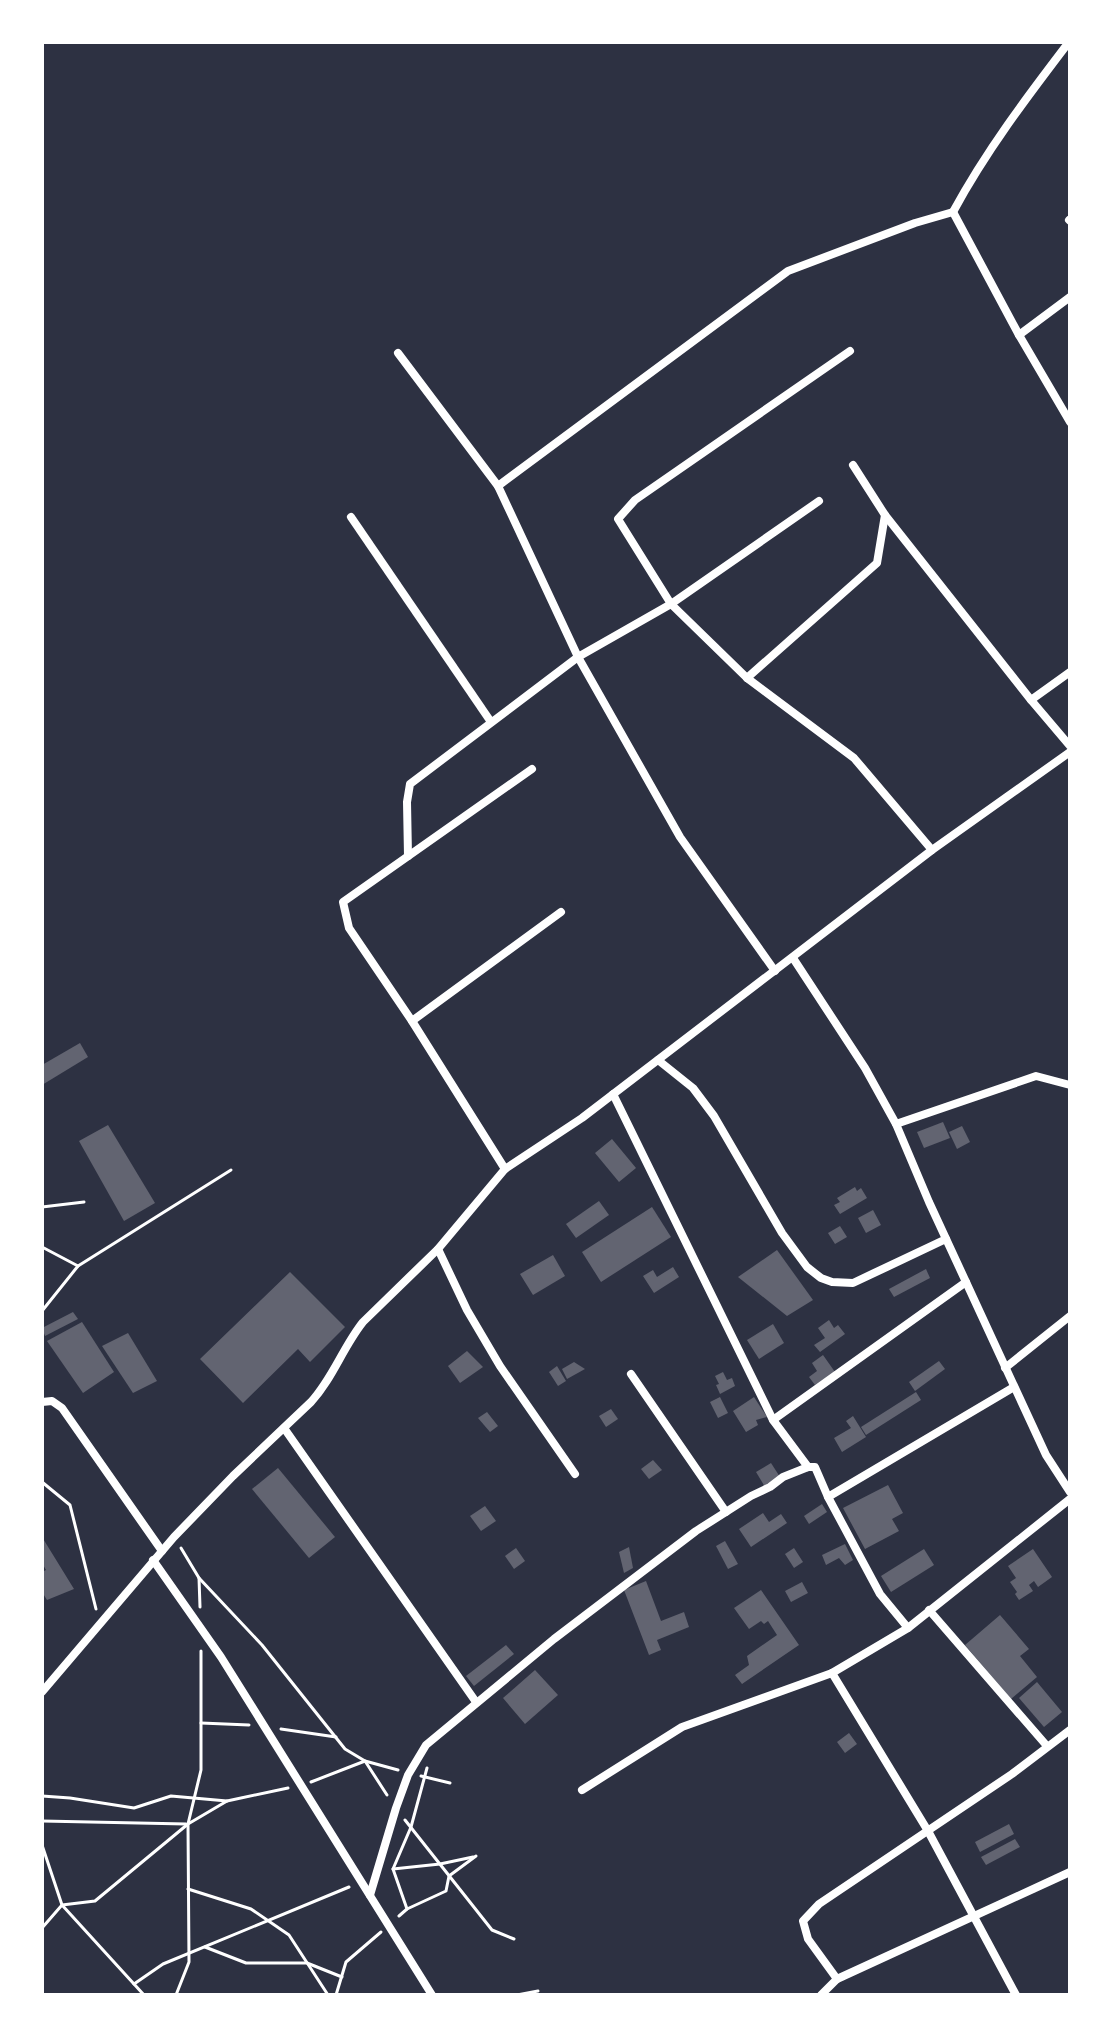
<svg xmlns="http://www.w3.org/2000/svg" width="1112" height="2037" viewBox="0 0 1112 2037" font-family="Jost,sans-serif">
<rect width="100%" height="100%" fill="#2d3142"/>
<g fill="#626471">
<polygon points="80,1043 88,1057 42,1085 42,1065"/>
<polygon points="943,1122 950,1138 924,1148 917,1132"/>
<polygon points="108,1125 155,1203 124,1221 79,1141"/>
<polygon points="962,1126 970,1142 957,1149 949,1132"/>
<polygon points="612,1139 636,1168 619,1182 595,1153"/>
<polygon points="855,1187 857,1191 861,1188 867,1198 840,1214 834,1205 840,1202 837,1198"/>
<polygon points="599,1201 609,1215 576,1238 566,1224"/>
<polygon points="652,1207 671,1237 601,1282 582,1252"/>
<polygon points="873,1210 881,1225 866,1233 858,1218"/>
<polygon points="840,1226 847,1237 835,1244 828,1233"/>
<polygon points="777,1250 813,1300 787,1316 738,1277"/>
<polygon points="553,1255 565,1276 533,1295 520,1274"/>
<polygon points="673,1267 679,1277 654,1293 643,1276 653,1270 657,1277"/>
<polygon points="926,1269 930,1278 894,1297 889,1289"/>
<polygon points="290,1272 345,1327 310,1362 298,1349 243,1403 200,1359"/>
<polygon points="73,1312 78,1319 45,1336 42,1328"/>
<polygon points="829,1320 834,1328 838,1325 845,1334 820,1352 814,1345 825,1338 818,1328"/>
<polygon points="82,1322 114,1372 83,1393 47,1341"/>
<polygon points="773,1324 784,1343 759,1359 747,1340"/>
<polygon points="128,1333 157,1381 133,1393 102,1346"/>
<polygon points="467,1351 483,1367 460,1383 448,1366"/>
<polygon points="823,1355 835,1372 815,1385 809,1377 817,1371 812,1363"/>
<polygon points="939,1361 945,1369 915,1391 909,1382"/>
<polygon points="574,1362 585,1369 567,1379 562,1369"/>
<polygon points="557,1366 566,1381 558,1386 549,1372"/>
<polygon points="723,1372 727,1380 732,1378 735,1386 720,1394 716,1385 719,1384 715,1376"/>
<polygon points="916,1392 921,1400 866,1435 861,1427"/>
<polygon points="720,1397 728,1413 718,1418 710,1402"/>
<polygon points="754,1397 767,1417 756,1420 758,1425 746,1432 733,1411"/>
<polygon points="611,1409 618,1419 606,1427 599,1416"/>
<polygon points="487,1412 498,1426 490,1432 478,1418"/>
<polygon points="853,1416 866,1437 842,1452 834,1438 851,1428 846,1421"/>
<polygon points="653,1460 662,1470 649,1479 641,1469"/>
<polygon points="771,1463 780,1477 765,1487 756,1472"/>
<polygon points="278,1468 335,1537 309,1558 252,1489"/>
<polygon points="888,1485 903,1513 892,1519 899,1531 865,1549 843,1508"/>
<polygon points="822,1504 827,1512 809,1524 804,1516"/>
<polygon points="485,1506 496,1521 481,1531 470,1516"/>
<polygon points="763,1513 769,1522 781,1514 787,1523 751,1547 739,1529"/>
<polygon points="42,1537 74,1589 47,1600 42,1592 42,1572 46,1570 42,1563"/>
<polygon points="725,1541 738,1564 728,1569 716,1546"/>
<polygon points="845,1544 853,1560 845,1565 839,1558 826,1565 822,1555"/>
<polygon points="629,1547 633,1568 624,1573 619,1552"/>
<polygon points="516,1548 525,1561 514,1569 505,1556"/>
<polygon points="794,1548 803,1562 794,1568 785,1554"/>
<polygon points="924,1549 934,1565 891,1592 881,1576"/>
<polygon points="1033,1549 1052,1577 1038,1587 1034,1581 1029,1585 1033,1591 1019,1600 1015,1594 1017,1592 1010,1582 1016,1578 1008,1566"/>
<polygon points="646,1581 661,1621 684,1612 689,1627 657,1640 661,1650 649,1655 624,1590"/>
<polygon points="802,1582 808,1593 791,1602 785,1591"/>
<polygon points="761,1590 799,1645 742,1684 735,1675 749,1665 747,1656 777,1635 768,1621 764,1624 761,1621 749,1629 734,1608"/>
<polygon points="1000,1615 1029,1649 1020,1656 1037,1677 1011,1699 965,1645"/>
<polygon points="506,1645 514,1654 474,1686 466,1676"/>
<polygon points="535,1670 558,1695 525,1724 503,1698"/>
<polygon points="1037,1682 1062,1712 1044,1727 1019,1698"/>
<polygon points="849,1733 857,1744 845,1753 837,1742"/>
<polygon points="1009,1824 1014,1834 980,1852 975,1842"/>
<polygon points="1015,1839 1020,1847 986,1865 981,1857"/>
</g>
<g fill="none" stroke-linecap="round" stroke-linejoin="round">
<g stroke="#fff" stroke-width="3">
<polyline points="42,1207 84,1202"/>
<polyline points="42,1247 78,1266"/>
<polyline points="42,1311 78,1266 231,1170"/>
<polyline points="42,1482 70,1505 96,1609"/>
<polyline points="181,1548 199,1578 200,1607"/>
<polyline points="199,1578 262,1645 345,1749 365,1761 387,1795"/>
<polyline points="201,1723 249,1725"/>
<polyline points="281,1729 336,1737"/>
<polyline points="421,1776 450,1783"/>
<polyline points="311,1782 365,1761 398,1770"/>
<polyline points="42,1796 70,1798 134,1808 171,1796 227,1801"/>
<polyline points="405,1820 492,1930 514,1939"/>
<polyline points="42,1821 186,1824"/>
<polyline points="42,1845 62,1905 144,1995"/>
<polyline points="393,1869 440,1864 473,1857"/>
<polyline points="188,1889 251,1909 289,1935 328,1995"/>
<polyline points="407,1909 446,1891 449,1876 476,1856"/>
<polyline points="399,1916 407,1909 393,1869 411,1827 427,1768"/>
<polyline points="42,1928 62,1905 95,1901 188,1824 227,1801 288,1788"/>
<polyline points="205,1947 246,1963 307,1963 342,1977"/>
<polyline points="134,1984 163,1964 349,1887"/>
<polyline points="176,1995 189,1962 188,1824 201,1770 201,1651"/>
<polyline points="336,1995 346,1962 381,1932"/>
<polyline points="517,1995 538,1991"/>
</g>
<g stroke="#fff" stroke-width="8">
<path d="M953,212C986,151 1027,97 1069,42"/>
<polyline points="1069,220 1070,221"/>
<polyline points="1019,335 1070,297"/>
<polyline points="850,351 635,500 618,519 671,604 747,678 854,758 932,850"/>
<polyline points="398,353 498,486 578,657 680,837 775,971"/>
<polyline points="498,486 788,271 915,223 953,212 1019,335 1070,422"/>
<polyline points="885,515 1031,700 1070,746"/>
<polyline points="351,517 491,722"/>
<polyline points="747,678 877,563 885,515 853,465"/>
<polyline points="1031,700 1070,672"/>
<polyline points="408,856 407,802 410,784 578,657 671,604 819,501"/>
<polyline points="793,958 865,1068 896,1124 929,1202 1046,1455 1070,1492"/>
<polyline points="412,1021 561,912"/>
<polyline points="658,1060 693,1088 714,1116 782,1233 807,1267 821,1278 832,1282 853,1283 946,1239"/>
<polyline points="613,1094 773,1420 808,1467"/>
<polyline points="896,1124 1036,1076 1070,1085"/>
<polyline points="505,1169 412,1021 349,928 343,902 532,769"/>
<polyline points="438,1249 467,1310 500,1366 575,1474"/>
<polyline points="1005,1368 1070,1316"/>
<polyline points="631,1374 726,1512"/>
<polyline points="42,1402 52,1401 62,1408 162,1551"/>
<polyline points="773,1420 966,1282"/>
<polyline points="284,1428 476,1702"/>
<polyline points="828,1497 1014,1387"/>
<polyline points="153,1560 221,1657 432,1995"/>
<polyline points="929,1610 1047,1746"/>
<polyline points="832,1673 928,1831 1016,1995"/>
<path d="M42,1692L174,1537L233,1476L311,1402C333,1378 343,1347 363,1322L438,1249L505,1169L582,1118L932,850L1070,752"/>
<polyline points="582,1790 682,1727 832,1673 908,1628 1070,1499"/>
<polyline points="370,1895 396,1808 408,1775 426,1745 554,1639 696,1531 751,1496 770,1487 783,1477 808,1467 815,1467 828,1497 880,1594 908,1628"/>
<polyline points="837,1979 1070,1872"/>
<polyline points="821,1995 837,1979 808,1939 803,1921 819,1904 1012,1774 1070,1730"/>
</g>
</g>
<rect width="1112" height="2037" fill="none" stroke="#ffffff" stroke-width="88"/>
</svg>
